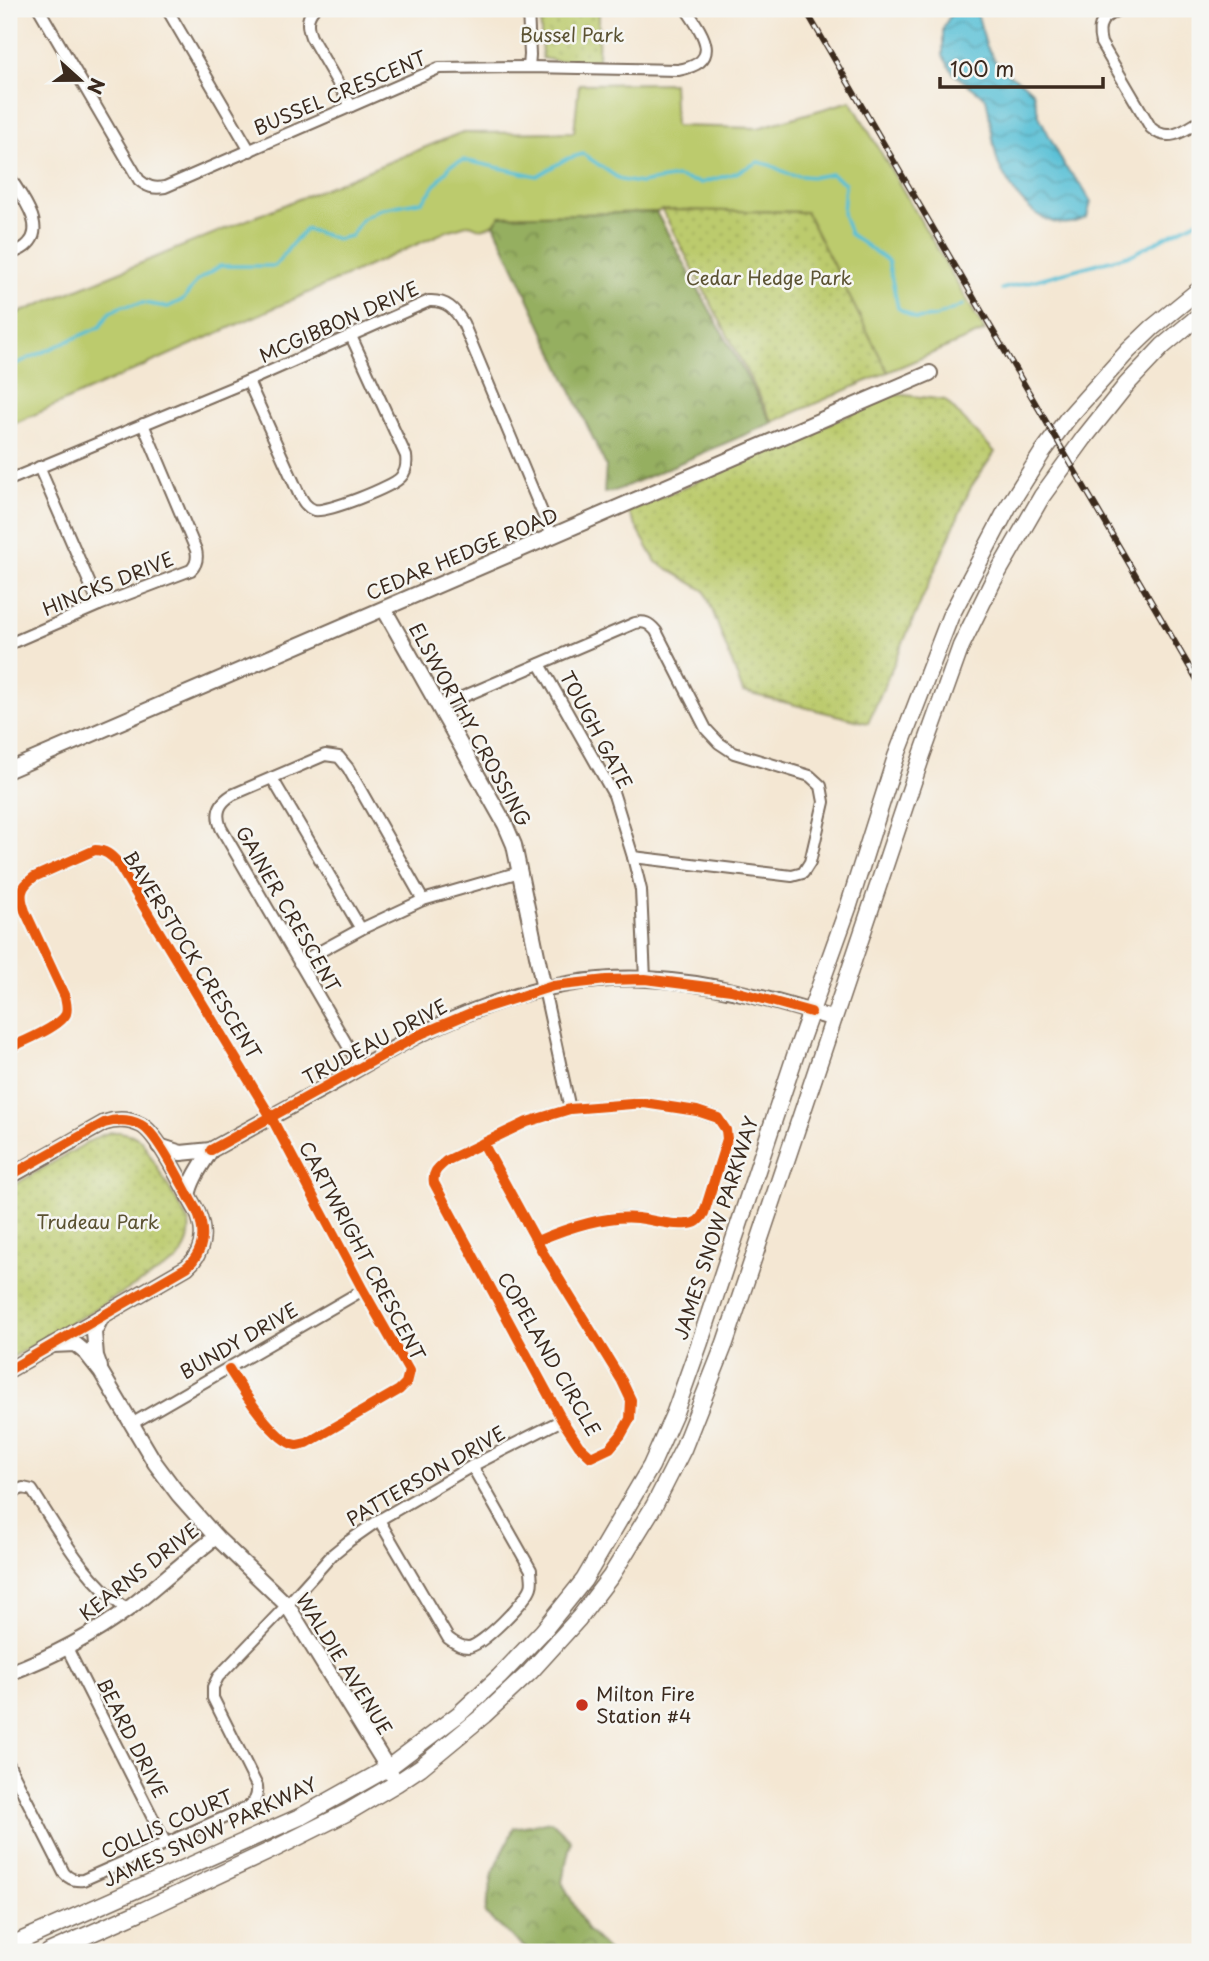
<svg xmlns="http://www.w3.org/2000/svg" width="1209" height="1961" viewBox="0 0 1209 1961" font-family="'Playpen Sans',sans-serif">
<defs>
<pattern id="forest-crowns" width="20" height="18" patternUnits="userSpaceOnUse" patternTransform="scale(1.75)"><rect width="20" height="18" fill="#95af60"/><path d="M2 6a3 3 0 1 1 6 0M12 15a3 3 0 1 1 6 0" fill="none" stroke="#7b8f4f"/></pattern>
<pattern id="park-dots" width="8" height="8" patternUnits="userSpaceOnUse" patternTransform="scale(1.75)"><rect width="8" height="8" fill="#bccb6d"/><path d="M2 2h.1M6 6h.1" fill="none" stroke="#a2ae5e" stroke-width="1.8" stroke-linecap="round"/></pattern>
<pattern id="water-waves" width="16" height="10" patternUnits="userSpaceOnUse" patternTransform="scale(1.75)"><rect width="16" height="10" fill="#59c0d6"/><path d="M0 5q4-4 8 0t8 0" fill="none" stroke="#4b9cad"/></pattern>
</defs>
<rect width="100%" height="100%" fill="#f6f6f2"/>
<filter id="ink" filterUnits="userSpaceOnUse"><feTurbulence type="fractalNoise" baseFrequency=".0143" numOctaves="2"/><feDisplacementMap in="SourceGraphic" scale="14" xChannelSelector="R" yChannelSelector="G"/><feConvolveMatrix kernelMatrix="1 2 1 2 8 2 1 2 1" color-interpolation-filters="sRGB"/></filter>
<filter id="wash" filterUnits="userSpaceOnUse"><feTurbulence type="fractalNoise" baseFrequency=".00686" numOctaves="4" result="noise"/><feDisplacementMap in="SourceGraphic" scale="28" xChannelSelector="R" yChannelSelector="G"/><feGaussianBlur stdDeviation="1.57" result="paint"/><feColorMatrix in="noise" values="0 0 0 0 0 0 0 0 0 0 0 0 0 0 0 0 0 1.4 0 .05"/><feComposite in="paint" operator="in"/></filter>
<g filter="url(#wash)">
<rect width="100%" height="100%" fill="#f4e7d3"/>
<polygon fill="#bccb6d" stroke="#7c7a46" stroke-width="2" points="673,83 675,126 758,128 851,101 985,331 888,372 806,212 662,210 656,212 500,216 494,224 482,229 470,224 447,231 9,426 9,317 460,133 574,132 579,84"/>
<g fill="url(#forest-crowns)" stroke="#686c3f" stroke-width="2">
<polygon points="656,212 772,423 615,491 604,493 606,466 494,224 500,216"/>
<polygon points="551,1821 571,1840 562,1882 587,1930 610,1952 530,1952 485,1914 493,1873 514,1828"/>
</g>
<g fill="url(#park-dots)" stroke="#7c7a46" stroke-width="2">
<polygon points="540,9 603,9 599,13 598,61 556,61 542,58"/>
<polygon points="662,210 806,212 888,372 773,422"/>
<polygon points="896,394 945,400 995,452 971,487 868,723 743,692 705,591 656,562 628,512"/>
<path d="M111,1132H120L132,1135L142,1141L189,1222C191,1238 187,1248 177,1261L9,1359V1188L99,1136Z"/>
</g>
<path fill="url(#water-waves)" stroke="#4a757a" stroke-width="2" d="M954,9H971L978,16L986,45L1000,69L1023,83L1033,92L1039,116L1065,167L1081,185L1091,202L1087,217C1054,236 1025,210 1008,182C1005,176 1000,169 998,163C992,142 991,119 986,98L954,74L943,56V28Z"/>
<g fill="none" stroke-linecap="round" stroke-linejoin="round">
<g stroke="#59c0d6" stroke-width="3.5">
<polyline points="1002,289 1133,254 1200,219"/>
<polyline points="9,367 100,327 110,312 123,306 143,303 168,307 184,299 197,281 220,266 275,266 292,244 306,229 337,239 351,236 362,219 380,209 423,201 451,165 463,160 537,176 566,159 583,154 621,180 640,183 677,177 701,183 736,173 758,162 770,165 791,175 814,177 831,174 845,183 843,214 850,234 888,261 898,308 916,319 935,317 963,305"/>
</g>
</g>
</g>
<g filter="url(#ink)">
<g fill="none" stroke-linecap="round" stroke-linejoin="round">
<defs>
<g id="minor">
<path d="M39,9L139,180C147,187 154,189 165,187L439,68L529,67L678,70C724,62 703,34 686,9"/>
<polyline points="167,9 250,151"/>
<path d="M314,9C306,18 307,26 311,37L351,106"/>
<polyline points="528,9 530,55 529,67"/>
<path d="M1121,9C1103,16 1096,23 1101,43L1151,128C1168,143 1184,131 1200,121"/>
<path d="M9,176C19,193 47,226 28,244C23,250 15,252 9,254"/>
<path d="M248,381L299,494C303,501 306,507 314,510C326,513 393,487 401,477C406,472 407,464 406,456L351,336"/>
<polyline points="39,467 99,605"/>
<path d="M9,480L248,381L429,301C446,300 455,309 463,323L552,536"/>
<path d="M9,644L99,605L191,570C197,564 198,558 196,550L143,424"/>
<polyline points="540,664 614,795 633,857 641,890 645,979"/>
<path d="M439,707L635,623C645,621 649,623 656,631L706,729L719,743L734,753L810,776L821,786L824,802L810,862L803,873L792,876L633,857"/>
<polyline points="272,778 361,929"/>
<polyline points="299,963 361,929 423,900 520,872"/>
<polyline points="544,989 570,1109"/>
<path d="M9,1048C22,1042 60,1027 66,1014C68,1008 66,1003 65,997L25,911C19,895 20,887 34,877L95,850C105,850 111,855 117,862L271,1117L363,1290L409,1371L406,1383L399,1390L307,1443C305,1443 299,1445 296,1445C274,1442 241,1388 229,1369"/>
<path d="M360,1067L221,828C215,813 219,803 232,795L325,755L339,757L348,768L423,900"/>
<path d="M483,1143L542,1251L622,1381L631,1400L630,1419L621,1435L610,1448L591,1457L579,1446L562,1420L434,1183C432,1172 438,1168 446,1161L527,1122L570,1109L644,1103L697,1111L718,1118L726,1130L727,1139L704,1213C700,1220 696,1224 687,1224C671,1226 654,1220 638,1218C604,1215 567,1228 537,1241"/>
<polyline points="133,1423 363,1290"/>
<path d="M9,1494L23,1488L32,1490C62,1536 82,1576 127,1610"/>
<path d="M379,1520L448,1638C453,1642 460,1647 468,1647C481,1647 527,1600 531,1587C533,1582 531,1576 531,1570L472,1466"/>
<polyline points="67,1648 166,1844"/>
<path d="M9,1765L64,1873C69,1879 75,1881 83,1880L248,1807C256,1802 258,1795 257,1786L213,1698V1687L218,1677L287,1605L333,1554L349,1541L379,1520L472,1466L562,1420"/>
</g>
<g id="tertiary">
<polyline points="384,609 505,824 514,845 544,989"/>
<polyline points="9,770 930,373"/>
<path d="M159,1146L181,1153L211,1150C255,1126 298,1102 342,1078C368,1063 394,1047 421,1034C490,1000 569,975 647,979C711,982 773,1000 834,1019"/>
<path d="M9,1177L104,1123C116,1119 129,1119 141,1125C159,1134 185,1192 197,1211C206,1232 204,1252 187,1267L9,1370"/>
<path d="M188,1196C191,1179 202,1165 211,1150"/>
<polyline points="52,1345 75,1344 86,1353 101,1372 155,1463 178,1494 216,1537 287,1605 392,1775"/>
<polyline points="100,1367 96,1356 94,1332 102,1316"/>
<path d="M9,1673C51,1657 92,1636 128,1609C158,1586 185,1560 216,1537"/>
</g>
<g id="secondary">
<polyline points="9,1946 302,1816 388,1768 459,1714 499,1677 543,1631 584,1580 651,1466 675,1412 700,1342 797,1050 849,905 896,757 950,617 1008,507 1042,453 1068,418 1128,351 1152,328 1200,289"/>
<polyline points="49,1952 144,1910 274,1849 348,1812 397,1783 421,1767 484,1715 530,1672 579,1618 611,1576 654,1506 683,1449 725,1343 922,755 961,646 993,581 1042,496 1084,438 1127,384 1163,346 1200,315"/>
</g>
</defs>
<use href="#minor" stroke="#7c6c5d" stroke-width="14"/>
<use href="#tertiary" stroke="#7c6c5d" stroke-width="18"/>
<use href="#secondary" stroke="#7c6c5d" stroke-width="19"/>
<use href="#minor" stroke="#fff" stroke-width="10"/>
<use href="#tertiary" stroke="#fff" stroke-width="14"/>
<use href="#secondary" stroke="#fff" stroke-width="16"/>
<defs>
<polyline id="rail" points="805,9 1200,685"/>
</defs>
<use href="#rail" stroke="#3b2a1e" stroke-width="6"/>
<use href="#rail" stroke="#f6f6f2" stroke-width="3.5" stroke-dasharray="10" stroke-linecap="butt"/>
<defs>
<g id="cycleway">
<path d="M9,1048C22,1042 60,1027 66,1014C68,1008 66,1003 65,997L25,911C19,895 20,887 34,877L95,850C105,850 111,855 117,862L271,1117L363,1290L409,1371L406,1383L399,1390L307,1443C305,1443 299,1445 296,1445C274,1442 241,1388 229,1369"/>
<path d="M483,1143L542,1251L622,1381L631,1400L630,1419L621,1435L610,1448L591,1457L579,1446L562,1420L434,1183C432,1172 438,1168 446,1161L527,1122L570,1109L644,1103L697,1111L718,1118L726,1130L727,1139L704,1213C700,1220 696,1224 687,1224C671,1226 654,1220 638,1218C604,1215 567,1228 537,1241"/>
<polyline points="211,1150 421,1034 475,1011 553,986 606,980 645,979 731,990 811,1012"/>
<path d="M9,1370L187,1267C204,1252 206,1232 197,1211C185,1192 159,1134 141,1125C129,1119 116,1119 104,1123L13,1174"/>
</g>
</defs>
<use href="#cycleway" stroke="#f6f6f2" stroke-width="15"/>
<use href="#cycleway" stroke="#e8590c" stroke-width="10"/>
</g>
</g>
<circle fill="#c8321e" stroke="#f6f6f2" stroke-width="2.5" cx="582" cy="1705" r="7"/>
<g text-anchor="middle" stroke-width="5" stroke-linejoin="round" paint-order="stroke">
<g font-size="19" fill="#5b5232" stroke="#f6f6f2">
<text x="572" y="42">Bussel Park</text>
<text x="769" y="285">Cedar Hedge Park</text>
<text x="98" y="1229">Trudeau Park</text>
</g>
<g font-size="19" fill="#3b2a1e" stroke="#f6f6f2">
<text transform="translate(340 93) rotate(-23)" y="7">BUSSEL CRESCENT</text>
<text transform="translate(339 322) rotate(-24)" y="7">MCGIBBON DRIVE</text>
<text transform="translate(462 554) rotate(-23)" y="7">CEDAR HEDGE ROAD</text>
<text transform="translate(108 584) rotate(-22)" y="7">HINCKS DRIVE</text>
<text transform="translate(470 725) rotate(61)" y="7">ELSWORTHY CROSSING</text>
<text transform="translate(596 730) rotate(62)" y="7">TOUGH GATE</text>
<text transform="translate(288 909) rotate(60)" y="7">GAINER CRESCENT</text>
<text transform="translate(192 955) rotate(58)" y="7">BAVERSTOCK CRESCENT</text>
<text transform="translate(375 1042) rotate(-28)" y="7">TRUDEAU DRIVE</text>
<text transform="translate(716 1228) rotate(-72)" y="7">JAMES SNOW PARKWAY</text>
<text transform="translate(362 1251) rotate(62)" y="7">CARTWRIGHT CRESCENT</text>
<text transform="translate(239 1341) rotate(-30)" y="7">BUNDY DRIVE</text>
<text transform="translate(549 1354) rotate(60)" y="7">COPELAND CIRCLE</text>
<text transform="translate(426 1476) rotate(-30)" y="7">PATTERSON DRIVE</text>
<text transform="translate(139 1572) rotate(-38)" y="7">KEARNS DRIVE</text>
<text transform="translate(344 1664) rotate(58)" y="7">WALDIE AVENUE</text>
<text transform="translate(132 1738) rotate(63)" y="7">BEARD DRIVE</text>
<text transform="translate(167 1824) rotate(-24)" y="7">COLLIS COURT</text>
<text transform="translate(210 1832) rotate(-25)" y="7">JAMES SNOW PARKWAY</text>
</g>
<g font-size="19" fill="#3b2a1e" stroke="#f6f6f2" text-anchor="start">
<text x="596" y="1701">Milton Fire<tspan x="596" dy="22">Station #4</tspan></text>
</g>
</g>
<rect width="1209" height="1961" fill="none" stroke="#f6f6f2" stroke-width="35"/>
<g transform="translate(80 80) rotate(111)" stroke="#f6f6f2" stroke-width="5" paint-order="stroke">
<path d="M0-5L12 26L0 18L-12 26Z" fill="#3b2a1e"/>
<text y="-10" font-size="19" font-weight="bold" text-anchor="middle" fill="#3b2a1e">N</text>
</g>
<path d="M940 77v10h163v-10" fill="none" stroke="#3b2a1e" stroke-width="3.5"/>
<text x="950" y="77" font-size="21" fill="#3b2a1e" stroke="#f6f6f2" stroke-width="5" paint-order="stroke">100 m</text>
</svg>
